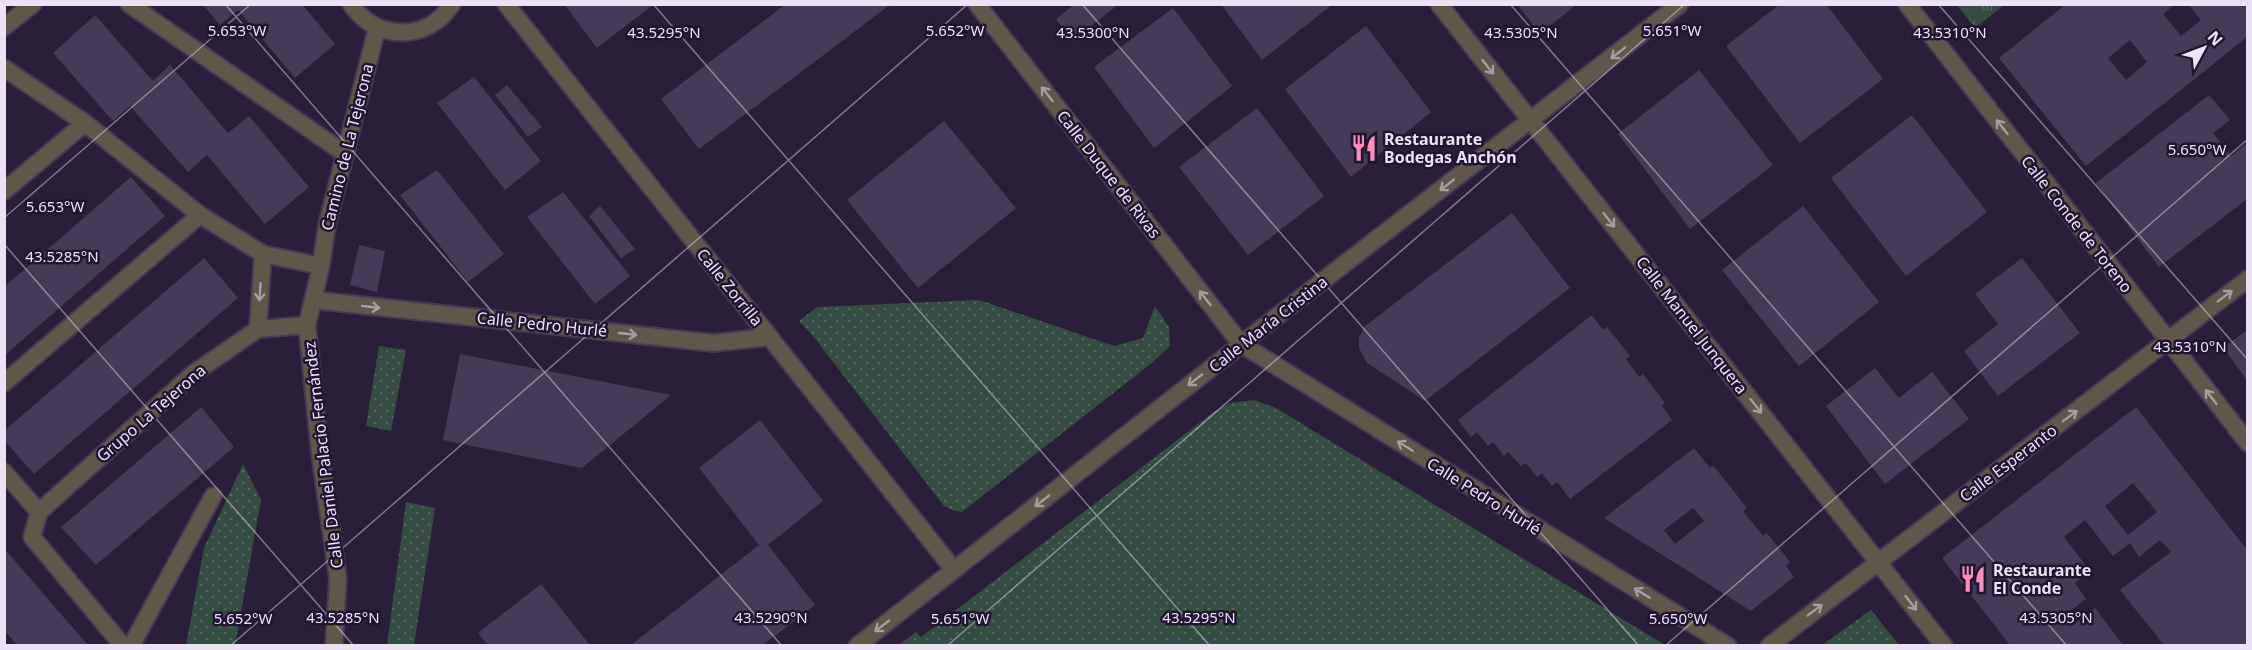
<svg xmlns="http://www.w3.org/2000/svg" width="2252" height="650" viewBox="0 0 2252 650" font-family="'Noto Sans',sans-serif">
<defs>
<pattern id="grass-dots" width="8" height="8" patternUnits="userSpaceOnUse" patternTransform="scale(1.5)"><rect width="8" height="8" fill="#364b41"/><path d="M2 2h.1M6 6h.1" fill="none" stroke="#53655d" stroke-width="1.8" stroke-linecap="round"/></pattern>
<pattern id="park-tufts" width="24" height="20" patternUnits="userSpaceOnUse" patternTransform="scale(1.5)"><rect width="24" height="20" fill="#364b41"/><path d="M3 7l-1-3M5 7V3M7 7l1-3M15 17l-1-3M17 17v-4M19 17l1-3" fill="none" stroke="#53655d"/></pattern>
</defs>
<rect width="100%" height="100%" fill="#2a1f39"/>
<g fill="url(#grass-dots)">
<polygon points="979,300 1114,346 1143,338 1155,306 1169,327 1170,346 1153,362 962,512 952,510 944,506 813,336 799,321 817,307"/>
<polygon points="379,346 406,350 391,431 366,426"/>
<polygon points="1254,400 1276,408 1665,645 899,645 916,632 921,637 1215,411 1230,403"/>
<polygon points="243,464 261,500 235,645 186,645 204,548"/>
<polygon points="406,502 435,508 414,645 387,645"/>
<polygon points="1871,610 1899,645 1822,645"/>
</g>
<polygon fill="url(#park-tufts)" points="1957,5 2004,5 1975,28"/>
<g fill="#453b56" fill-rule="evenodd">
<polygon points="202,4 302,4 335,44 295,78 238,10 220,25"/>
<polygon points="564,4 654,4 597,48"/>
<polygon points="786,4 891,4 699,149 661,99"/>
<polygon points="1075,4 1119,4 1072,41 1056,19"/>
<polygon points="1221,4 1333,4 1262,60"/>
<polygon points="1517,4 1577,4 1540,34"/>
<polygon points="1780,4 1826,4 1883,79 1800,143 1726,46"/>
<path d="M2066,4H2175L2163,14L2181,36L2201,20L2188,4H2247V37L2086,166L1999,58ZM2130,40L2147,62L2126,80L2108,58Z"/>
<polygon points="1173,8 1232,86 1154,148 1094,67"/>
<polygon points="95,15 153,81 170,65 228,133 249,116 309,187 265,224 207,155 188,172 130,106 113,121 53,53"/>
<polygon points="1366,26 1431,112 1351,177 1285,89"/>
<polygon points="1699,70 1773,165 1690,229 1618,134"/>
<polygon points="474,77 541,161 505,190 437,103"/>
<polygon points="507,85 542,127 528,137 495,95"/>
<polygon points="2209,95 2230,120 2213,133 2231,156 2247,143 2247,199 2159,267 2096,183"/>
<polygon points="1257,108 1324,196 1248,255 1179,167"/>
<polygon points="1912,115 1987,212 1906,276 1831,178"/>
<polygon points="944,121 1016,208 918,288 847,200"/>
<polygon points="437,170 504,254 468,282 400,195"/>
<polygon points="131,177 165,216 4,356 4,287"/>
<polygon points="563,192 630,276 595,304 527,217"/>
<polygon points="600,206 635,249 621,258 589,216"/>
<polygon points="1803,206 1879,302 1799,366 1722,270"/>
<polygon points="1512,213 1570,288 1425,401 1367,363 1359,348 1359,338 1364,327"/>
<polygon points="359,245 385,251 377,292 350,285"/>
<polygon points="204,258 238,298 34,474 4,440 4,431"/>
<polygon points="2022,258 2080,333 1998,396 1964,351 1998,324 1975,294"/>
<polygon points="1592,315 1603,330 1607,327 1630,356 1626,359 1639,377 1643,374 1665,403 1662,406 1672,420 1570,499 1557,482 1552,486 1542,473 1537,477 1526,463 1521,466 1508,452 1504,456 1493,442 1488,446 1477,432 1471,437 1458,420"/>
<polygon points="2247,330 2247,380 2223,348"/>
<polygon points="460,354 671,395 582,468 443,440"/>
<polygon points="1875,368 1899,398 1932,372 1969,419 1885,484 1826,406"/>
<polygon points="201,407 234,447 96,565 61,527"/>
<path d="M2136,407L2247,550V645H2164L2120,590L2171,552L2160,540L2139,557L2130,543L2113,556L2085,520L2064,537L2090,571L2075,583L2086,599L2065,615L2073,625L2095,608L2123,645H2010L1942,558ZM2133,483L2157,512L2128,535L2105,506Z"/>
<polygon points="760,420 823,501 768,545 815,605 763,645 631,645 759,545 699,468"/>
<path d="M1694,448L1710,468L1713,465L1747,508L1743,511L1763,536L1767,533L1790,562L1786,566L1794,577L1751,611L1604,518ZM1693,508L1704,521L1675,544L1664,530Z"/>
<polygon points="4,548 66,620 88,645 17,645 4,630"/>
<polygon points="541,584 590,645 488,645 478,633"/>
</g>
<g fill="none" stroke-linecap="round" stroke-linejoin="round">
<defs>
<polyline id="pedestrian" points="313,300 713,343 770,337"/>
<g id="minor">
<polyline points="129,4 344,153"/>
<path d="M351,4C370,34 412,42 439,19C444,15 448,9 452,4"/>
<polyline points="506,4 954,570"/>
<polyline points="977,4 1241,344 1728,646"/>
<polyline points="1439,4 1944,646"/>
<polyline points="1907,4 2248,443"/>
<polyline points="4,27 33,4"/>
<polyline points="4,68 85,123 200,215 263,254 321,266"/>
<polyline points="4,191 85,123"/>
<polyline points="258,329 263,254"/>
<polyline points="4,383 200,215"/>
<polyline points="4,472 39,512 32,537 123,646"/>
<polyline points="39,512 194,373 258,329 307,325"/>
<polyline points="131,646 213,496"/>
<polyline points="857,646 1285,310 1680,4"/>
<polyline points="1769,646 2248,279"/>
</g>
<polyline id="tertiary" points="334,646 338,579 320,454 307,325 321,266 327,225 377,28"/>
</defs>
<use href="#pedestrian" stroke="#453a53" stroke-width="20"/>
<use href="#minor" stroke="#453a53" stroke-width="20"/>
<use href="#tertiary" stroke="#453a53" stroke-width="20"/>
<use href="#pedestrian" stroke="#60564b" stroke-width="16"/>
<use href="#minor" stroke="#60564b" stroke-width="16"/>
<use href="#tertiary" stroke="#60564b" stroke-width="16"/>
</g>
<defs><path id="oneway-shaft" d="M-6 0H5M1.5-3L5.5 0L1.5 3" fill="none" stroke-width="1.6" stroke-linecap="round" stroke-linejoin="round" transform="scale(1.5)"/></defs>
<g stroke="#a49ca0">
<use href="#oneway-shaft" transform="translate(1618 53) rotate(142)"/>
<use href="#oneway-shaft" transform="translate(1488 67) rotate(52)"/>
<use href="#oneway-shaft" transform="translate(1047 94) rotate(-128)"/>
<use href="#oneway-shaft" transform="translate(2002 127) rotate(-128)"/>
<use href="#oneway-shaft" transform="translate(1447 185) rotate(142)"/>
<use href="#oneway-shaft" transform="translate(1609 220) rotate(52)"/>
<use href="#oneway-shaft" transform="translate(260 292) rotate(94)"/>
<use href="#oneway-shaft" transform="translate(2225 296) rotate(-37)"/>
<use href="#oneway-shaft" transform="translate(1205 298) rotate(-128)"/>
<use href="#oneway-shaft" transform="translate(371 307) rotate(6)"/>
<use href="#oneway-shaft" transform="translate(628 334) rotate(6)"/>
<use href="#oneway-shaft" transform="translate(1195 380) rotate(142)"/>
<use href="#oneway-shaft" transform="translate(2211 397) rotate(-128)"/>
<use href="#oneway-shaft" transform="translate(1756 406) rotate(52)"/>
<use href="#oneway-shaft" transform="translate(2070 416) rotate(-37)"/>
<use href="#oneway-shaft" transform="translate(1405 446) rotate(-148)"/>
<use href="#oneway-shaft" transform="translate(1042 501) rotate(142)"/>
<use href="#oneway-shaft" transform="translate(1642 593) rotate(-149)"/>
<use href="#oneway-shaft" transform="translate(1911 603) rotate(52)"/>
<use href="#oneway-shaft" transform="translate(1815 610) rotate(-37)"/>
<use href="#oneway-shaft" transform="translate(882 626) rotate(142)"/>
</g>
<path fill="none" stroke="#e9e3f4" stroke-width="1.5" stroke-opacity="0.45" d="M225,4L782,646M653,4L1210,646M1082,4L1639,646M1510,4L2067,646M1938,4L2248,360M4,218L251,4M4,244L354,646M230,646L968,4M947,646L1685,4M1665,646L2248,139"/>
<defs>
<symbol id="restaurant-bare" viewBox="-9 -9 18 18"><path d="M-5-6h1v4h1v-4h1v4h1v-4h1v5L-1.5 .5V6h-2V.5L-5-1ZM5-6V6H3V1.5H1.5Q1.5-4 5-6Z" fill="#fe8ebb" stroke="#20162f" stroke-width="2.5" paint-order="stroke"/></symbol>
</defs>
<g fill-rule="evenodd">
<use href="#restaurant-bare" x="1345" y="129" width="38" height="38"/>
<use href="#restaurant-bare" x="1954" y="560" width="38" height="38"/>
</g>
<g text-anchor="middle" stroke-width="5" stroke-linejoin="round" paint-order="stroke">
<g font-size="16" font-weight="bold" fill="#e9e3f4" stroke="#20162f" text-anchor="start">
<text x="1384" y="145">Restaurante<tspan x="1384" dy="18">Bodegas Anchón</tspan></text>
<text x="1993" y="576">Restaurante<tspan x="1993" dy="18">El Conde</tspan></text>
</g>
<g font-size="16" fill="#e9e3f4" stroke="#20162f">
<text transform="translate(347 147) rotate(-76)" y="6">Camino de La Tejerona</text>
<text transform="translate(1109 174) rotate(52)" y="6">Calle Duque de Rivas</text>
<text transform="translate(2077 224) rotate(52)" y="6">Calle Conde de Toreno</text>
<text transform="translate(730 287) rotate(51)" y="6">Calle Zorrilla</text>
<text transform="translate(542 324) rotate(6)" y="6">Calle Pedro Hurlé</text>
<text transform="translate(1268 324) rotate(-38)" y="6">Calle María Cristina</text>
<text transform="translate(1692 325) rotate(52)" y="6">Calle Manuel Junquera</text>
<text transform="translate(151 413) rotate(-41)" y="6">Grupo La Tejerona</text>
<text transform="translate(323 455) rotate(-97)" y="6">Calle Daniel Palacio Fernández</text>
<text transform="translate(2008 463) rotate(-37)" y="6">Calle Esperanto</text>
<text transform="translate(1484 496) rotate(32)" y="6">Calle Pedro Hurlé</text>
</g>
</g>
<g font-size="15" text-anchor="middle" fill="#e9e3f4" stroke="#20162f" stroke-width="5" stroke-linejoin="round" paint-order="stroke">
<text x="237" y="36">5.653°W</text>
<text x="955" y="36">5.652°W</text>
<text x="1672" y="36">5.651°W</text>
<text x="664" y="38">43.5295°N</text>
<text x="1093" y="38">43.5300°N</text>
<text x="1521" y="38">43.5305°N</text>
<text x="1950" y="38">43.5310°N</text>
<text x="2197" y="155">5.650°W</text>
<text x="55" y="212">5.653°W</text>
<text x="62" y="262">43.5285°N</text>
<text x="2190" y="352">43.5310°N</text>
<text x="343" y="623">43.5285°N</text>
<text x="771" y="623">43.5290°N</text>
<text x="1199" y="623">43.5295°N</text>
<text x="2056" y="623">43.5305°N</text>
<text x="243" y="624">5.652°W</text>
<text x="960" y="624">5.651°W</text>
<text x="1678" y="624">5.650°W</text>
</g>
<rect width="2252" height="650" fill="none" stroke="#e9e3f4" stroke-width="12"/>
<g transform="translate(2204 48) rotate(49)" stroke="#20162f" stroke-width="4.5" paint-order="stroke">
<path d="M0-4.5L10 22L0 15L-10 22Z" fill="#e9e3f4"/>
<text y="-9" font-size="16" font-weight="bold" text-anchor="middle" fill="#e9e3f4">N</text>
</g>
</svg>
